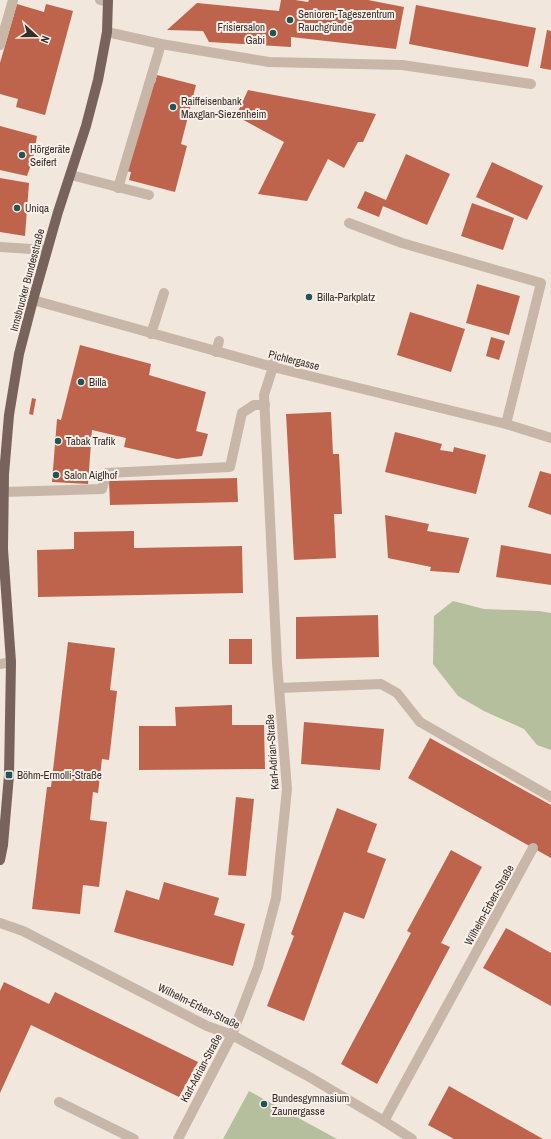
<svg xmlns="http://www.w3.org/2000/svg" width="551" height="1139" viewBox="0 0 551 1139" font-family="'Archivo Narrow',sans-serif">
<rect width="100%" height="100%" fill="#f1e7dd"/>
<g fill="#b5bf9d">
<polygon points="453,601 484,609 539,611 551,613 551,750 537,745 524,729 484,711 458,696 433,664 434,616"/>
<polygon points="249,1091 337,1139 223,1139"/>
</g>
<g fill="#bf644c">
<polygon points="281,0 295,0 308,2 309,0 368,0 404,7 396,49 291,37 291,47 209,42 203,31 167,30 197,3 279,11"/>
<polygon points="17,4 44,12 46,4 73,11 45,115 16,107 18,99 0,94 0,63"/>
<polygon points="416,5 536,28 528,67 409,44"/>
<polygon points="547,30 551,31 551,70 540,68"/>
<polygon points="157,75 196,85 181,144 187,146 175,192 129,180 131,172 126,171 151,83 155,83"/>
<polygon points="248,90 376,114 363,142 358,142 344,168 328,159 307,201 258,194 284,142 236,116"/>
<polygon points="0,126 37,136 33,159 27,176 0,170"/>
<polygon points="406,154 450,174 427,225 383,206 379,217 357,208 365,191 386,200"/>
<polygon points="492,162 543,186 527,220 476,197"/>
<polygon points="0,178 29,183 25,236 0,232"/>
<polygon points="472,203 514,218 503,250 461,236"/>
<polygon points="477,284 520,296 509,335 466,323"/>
<polygon points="410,312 465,329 451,372 397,355"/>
<polygon points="491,337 505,341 499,360 486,356"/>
<polygon points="80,345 151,364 149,375 206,392 196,431 208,434 202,456 177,459 124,447 126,438 92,430 88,484 52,482 57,419 61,420"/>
<polygon points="32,398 36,399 33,415 29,414"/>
<polygon points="331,412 333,454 339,454 342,514 334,514 336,558 294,560 286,414"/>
<polygon points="395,432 442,444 440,450 453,452 454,447 486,455 476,494 385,472"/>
<polygon points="540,471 551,474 551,515 528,507"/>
<polygon points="237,478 238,502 110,505 109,481"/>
<polygon points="385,515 429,524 427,531 469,538 459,573 430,571 431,567 388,558"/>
<polygon points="134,531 134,548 242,546 243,593 38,597 37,550 74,549 74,532"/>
<polygon points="501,545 551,554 551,585 496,577"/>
<polygon points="378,615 379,657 296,659 296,617"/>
<rect x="229" y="639" width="23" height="25"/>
<polygon points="68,642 115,648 110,690 117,691 109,760 102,759 98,793 93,792 90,820 107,822 99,887 83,885 80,914 32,909 47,787 51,787"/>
<polygon points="232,705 232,725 264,725 265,769 139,770 139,726 176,726 175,707"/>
<polygon points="304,722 384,729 380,770 301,764"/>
<polygon points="430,738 551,805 551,858 408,778"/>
<polygon points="236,797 254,799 246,876 228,875"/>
<polygon points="337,808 377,824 367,852 386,859 364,919 344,912 304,1021 267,1006 294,936 291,934"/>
<polygon points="451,850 482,867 441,943 450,947 377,1084 341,1064 411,933 407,931"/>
<polygon points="164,882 219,898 214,915 245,924 233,966 114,932 126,890 159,900"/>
<polygon points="506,928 551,953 551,1006 483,968"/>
<polygon points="4,982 49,1004 55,992 198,1062 179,1097 31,1025 0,1093 0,991"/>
<polygon points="449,1086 543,1139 454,1139 428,1125"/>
</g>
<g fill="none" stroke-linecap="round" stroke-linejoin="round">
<g stroke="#c8b6a9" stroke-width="10">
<polyline points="100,0 108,2"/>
<polyline points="107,32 161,44 269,62 402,65 531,84"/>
<polyline points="0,45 13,0"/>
<polyline points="71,175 149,195"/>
<polyline points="118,188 161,44"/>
<polyline points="349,223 402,243 541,283 506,424"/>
<polyline points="0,247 47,250"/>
<polyline points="151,334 164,293"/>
<polyline points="216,352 219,341"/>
<polyline points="273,367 274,356"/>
<polyline points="4,492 102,489 107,473 230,467 242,413 254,405 265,405"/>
<polyline points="420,722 551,797"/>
<polyline points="59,1102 134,1139"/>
</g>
<g stroke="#c8b6a9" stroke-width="10">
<polyline points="33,300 273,367 506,424 551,438"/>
<polyline points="0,664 11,662"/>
<polyline points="279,688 381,684 397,693 420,722"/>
<polyline points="0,923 23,931 207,1026 232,1035 306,1075 384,1121 412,1139"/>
<polyline points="384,1121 533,848"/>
<polyline points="178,1139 232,1035 258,967 276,898 287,789 277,663 264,395 273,367"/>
</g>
<polyline stroke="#77635b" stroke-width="10" points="0,860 3,845 9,775 11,662 3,549 4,474 9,415 19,354 33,300 58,212 86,126 98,80 107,32 108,0"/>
</g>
<g fill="#205455" stroke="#f9f1e9" stroke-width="1.5">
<circle cx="290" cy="20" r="4"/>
<circle cx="273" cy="33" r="4"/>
<circle cx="173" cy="107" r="4"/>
<circle cx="22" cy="155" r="4"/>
<circle cx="17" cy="208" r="4"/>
<circle cx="309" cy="297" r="4"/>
<circle cx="81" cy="382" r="4"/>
<circle cx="58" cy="441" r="4"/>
<circle cx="56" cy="475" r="4"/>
<rect x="5" y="771" width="8" height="8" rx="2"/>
<circle cx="264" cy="1104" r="4"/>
</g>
<g text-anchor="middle" stroke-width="4" stroke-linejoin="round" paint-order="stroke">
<g font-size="11" fill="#362c29" stroke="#f9f1e9" text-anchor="start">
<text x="298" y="18">Senioren-Tageszentrum<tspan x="298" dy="13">Rauchgründe</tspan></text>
<text x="265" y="31" text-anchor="end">Frisiersalon<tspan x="265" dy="13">Gabi</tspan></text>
<text x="181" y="105">Raiffeisenbank<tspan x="181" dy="13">Maxglan-Siezenheim</tspan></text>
<text x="30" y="153">Hörgeräte<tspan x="30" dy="13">Seifert</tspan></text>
<text x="25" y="212">Uniqa</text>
<text x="317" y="301">Billa-Parkplatz</text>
<text x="89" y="386">Billa</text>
<text x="66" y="445">Tabak Trafik</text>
<text x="64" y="479">Salon Aiglhof</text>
<text x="17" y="779">Böhm-Ermolli-Straße</text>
<text x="272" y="1102">Bundesgymnasium<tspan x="272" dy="13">Zaunergasse</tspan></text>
</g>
<g font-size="11" fill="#362c29" stroke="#f9f1e9">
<text transform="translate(27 280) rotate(-75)" y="4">Innsbrucker Bundesstraße</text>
<text transform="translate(294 360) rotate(14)" y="4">Pichlergasse</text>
<text transform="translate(272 752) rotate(-94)" y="4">Karl-Adrian-Straße</text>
<text transform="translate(489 905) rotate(-61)" y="4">Wilhelm-Erben-Straße</text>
<text transform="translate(199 1006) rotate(26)" y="4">Wilhelm-Erben-Straße</text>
<text transform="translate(201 1068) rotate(-62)" y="4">Karl-Adrian-Straße</text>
</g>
</g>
<g transform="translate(36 36) rotate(111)" stroke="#f9f1e9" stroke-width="3" paint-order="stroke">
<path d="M0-3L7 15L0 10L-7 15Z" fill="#362c29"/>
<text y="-6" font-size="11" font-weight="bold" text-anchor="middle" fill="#362c29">N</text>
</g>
</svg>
